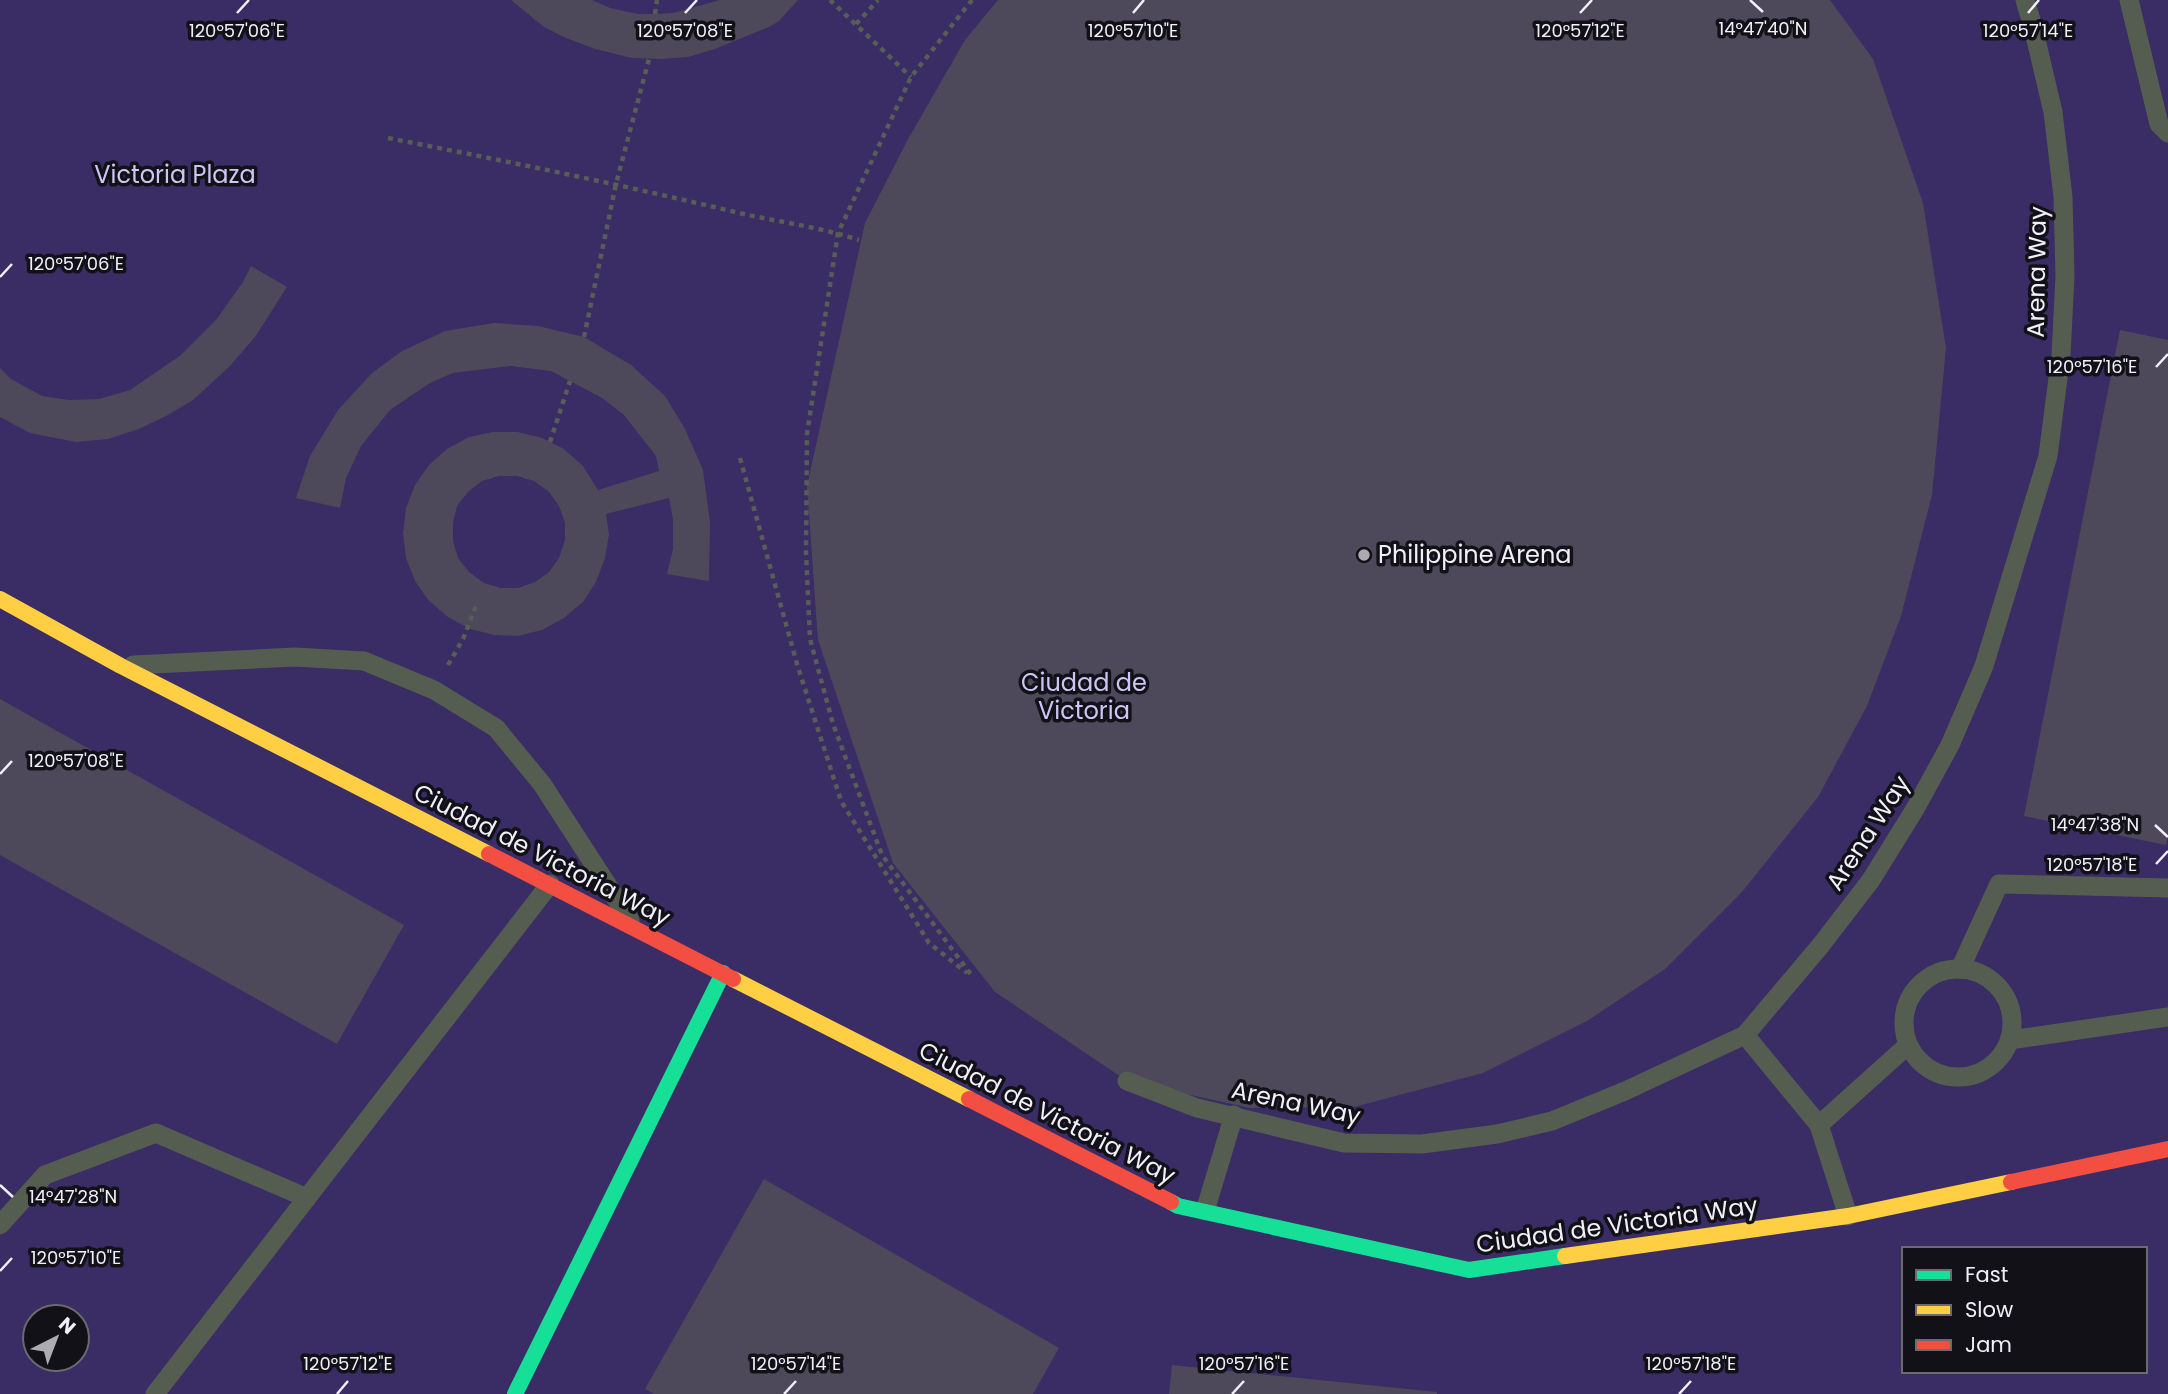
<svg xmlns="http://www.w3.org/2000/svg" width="2168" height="1394" viewBox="0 0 2168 1394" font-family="Poppins,sans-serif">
<rect width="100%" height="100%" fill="#2b2a31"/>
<path fill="#3a2c64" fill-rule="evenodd" d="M0,0H2168V1394H0ZM1904,1249H2145V1371H1904ZM35,1317H77V1359H35Z"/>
<g fill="#4d495b" fill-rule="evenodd">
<polygon points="511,0 592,0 610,8 638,14 655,14 673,13 720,0 798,0 779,21 769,27 715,49 688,57 660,59 632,58 595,49 566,38 544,27"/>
<polygon points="998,0 1830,0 1873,59 1923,203 1946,348 1932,495 1901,616 1867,706 1818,797 1742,892 1665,969 1587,1021 1483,1073 1354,1107 1250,1108 1127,1081 995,992 893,863 818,640 807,486 865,223 907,141 965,40"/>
<polygon points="251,266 287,287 255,337 229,367 193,400 166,416 139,429 108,439 76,442 30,433 0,417 0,368 11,379 42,396 69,400 99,399 130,390 181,355 216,320 243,282"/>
<path d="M494,323L538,326L584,337L631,365L665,396L685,429L703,470L710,522L709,581L667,574L673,549V519L669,498L606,514L609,534L605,558L596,582L583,602L564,618L542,630L518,636L494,635L470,629L448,617L429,601L415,581L406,558L403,533L406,508L415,485L429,465L447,449L469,437L493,432H518L542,438L564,449L583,466L598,490L659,471L656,456L624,415L602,398L551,371L511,366L453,373L430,383L390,410L361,446L346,478L340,508L296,498L310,456L338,410L372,373L402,351L445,331ZM499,476H517L534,481L549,492L559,506L565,523V540L559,558L549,572L535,582L518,588H501L484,583L469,572L458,558L453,541V523L457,506L468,492L482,481Z"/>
<polygon points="2120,330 2168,340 2168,834 2166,845 2024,816"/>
<polygon points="0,699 404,925 337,1044 0,855"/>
<polygon points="764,1179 1059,1348 1033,1394 654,1394 645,1389"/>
<polygon points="1172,1365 1437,1392 1437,1394 1169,1394"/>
</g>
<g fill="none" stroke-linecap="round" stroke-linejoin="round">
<g stroke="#585d56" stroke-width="4.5" stroke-dasharray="5 5" stroke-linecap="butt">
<polyline points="830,0 911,77"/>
<polyline points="972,0 911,77 838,233 807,434 806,553 810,639 833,724 882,855 972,976"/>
<polyline points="655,14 657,0"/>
<polyline points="856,24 878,0"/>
<path d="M388,138C506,161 623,185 739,213C779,222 820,227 859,240"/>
<polyline points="584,337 616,184 649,59"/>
<polyline points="550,442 570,381"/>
<polyline points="740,458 797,664 841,801 929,943 967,973"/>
<polyline points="448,665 463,639 476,606"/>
</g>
<g stroke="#555d51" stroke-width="19">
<polyline points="2129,0 2159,124 2168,133"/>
<polyline points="133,665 295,657 364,661 434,690 496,728 542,784 630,920"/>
<circle cx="1958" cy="1023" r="54"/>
<polyline points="1960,969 1999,884 2168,888"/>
<polyline points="1745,1035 1819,1125 1848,1216"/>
<polyline points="2010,1040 2168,1017"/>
<polyline points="1127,1081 1197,1108 1344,1143 1422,1144 1497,1134 1552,1121 1625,1091 1745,1035 1821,945 1871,880 1915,809 1950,745 1984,666 2048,456 2061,355 2065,276 2063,197 2053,112 2033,27 2025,0"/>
<polyline points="1819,1125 1908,1045"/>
<polyline points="1205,1211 1234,1115"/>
<polyline points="0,1225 45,1175 156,1133 307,1198"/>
<polyline points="155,1394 550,884"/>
</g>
<g stroke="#16e098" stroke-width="16">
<polyline points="1171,1202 1178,1206 1469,1270 1565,1256"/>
<polyline points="515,1394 723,973"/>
</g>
<g stroke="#ffcf43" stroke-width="16">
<polyline points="0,599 121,666 489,854"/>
<polyline points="733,979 969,1099"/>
<polyline points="1565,1256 1848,1216 2011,1182"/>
</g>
<g stroke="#f24e42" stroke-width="16">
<polyline points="489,854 733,979"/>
<polyline points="969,1099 1171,1202"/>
<polyline points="2011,1182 2168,1149"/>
</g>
</g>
<path fill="none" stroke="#f1f0f8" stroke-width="2.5" d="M1750,0L1763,12M237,13L249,0M685,13L697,0M1133,13L1144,0M1580,13L1592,0M2028,13L2039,0M0,277L12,264M2156,367L2168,354M0,774L12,761M2155,825L2168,837M2156,864L2168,851M0,1185L13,1197M0,1271L12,1258M337,1394L348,1381M784,1394L796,1381M1232,1394L1244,1381M1679,1394L1691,1381"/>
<circle fill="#acabb2" stroke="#121117" stroke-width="2.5" cx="1364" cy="555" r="7"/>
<g text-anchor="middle" stroke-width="7" stroke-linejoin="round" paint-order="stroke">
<g font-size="24" fill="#ccc6f4" stroke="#121117">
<text x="175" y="183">Victoria Plaza</text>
<text x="1084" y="691">Ciudad de<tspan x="1084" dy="28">Victoria</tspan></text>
</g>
<g font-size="24" fill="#f1f0f8" stroke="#121117">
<text transform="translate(2037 272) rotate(-89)" y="8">Arena Way</text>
<text transform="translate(1868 833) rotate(-57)" y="8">Arena Way</text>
<text transform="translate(542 855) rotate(27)" y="8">Ciudad de Victoria Way</text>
<text transform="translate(1296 1103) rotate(12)" y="8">Arena Way</text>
<text transform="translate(1047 1113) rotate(27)" y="8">Ciudad de Victoria Way</text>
<text transform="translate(1617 1225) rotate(-8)" y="8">Ciudad de Victoria Way</text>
</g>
<g font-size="24" fill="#f1f0f8" stroke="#121117" text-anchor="start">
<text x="1378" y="563">Philippine Arena</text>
</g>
</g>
<g font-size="18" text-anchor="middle" fill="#f1f0f8" stroke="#121117" stroke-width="7" stroke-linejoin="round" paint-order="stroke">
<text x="1763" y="35">14°47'40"N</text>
<text x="237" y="37">120°57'06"E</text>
<text x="1133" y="37">120°57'10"E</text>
<text x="1580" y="37">120°57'12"E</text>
<text x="2028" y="37">120°57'14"E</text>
<text x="685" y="37">120°57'08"E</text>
<text x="76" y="270">120°57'06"E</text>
<text x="2092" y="373">120°57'16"E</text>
<text x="76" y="767">120°57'08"E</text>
<text x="2095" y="831">14°47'38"N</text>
<text x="2092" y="871">120°57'18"E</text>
<text x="73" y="1203">14°47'28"N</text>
<text x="76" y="1264">120°57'10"E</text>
<text x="348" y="1370">120°57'12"E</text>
<text x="796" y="1370">120°57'14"E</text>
<text x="1244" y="1370">120°57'16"E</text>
<text x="1691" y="1370">120°57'18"E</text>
</g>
<rect x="1902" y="1247" width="245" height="126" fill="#121117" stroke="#6b6a71" stroke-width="2"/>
<rect x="1916" y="1270" width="35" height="10" fill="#16e098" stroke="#6b6a71" stroke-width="2"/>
<text x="1965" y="1282" font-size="21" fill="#f1f0f8">Fast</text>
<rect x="1916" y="1305" width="35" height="10" fill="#ffcf43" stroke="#6b6a71" stroke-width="2"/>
<text x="1965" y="1317" font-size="21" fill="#f1f0f8">Slow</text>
<rect x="1916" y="1340" width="35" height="10" fill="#f24e42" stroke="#6b6a71" stroke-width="2"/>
<text x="1965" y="1352" font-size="21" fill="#f1f0f8">Jam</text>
<g transform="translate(56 1338) rotate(42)"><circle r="33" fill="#121117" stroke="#6b6a71" stroke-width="2"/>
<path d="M0-5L12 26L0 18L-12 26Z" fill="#acabb2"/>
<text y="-10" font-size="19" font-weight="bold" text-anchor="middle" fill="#f1f0f8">N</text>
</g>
</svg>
